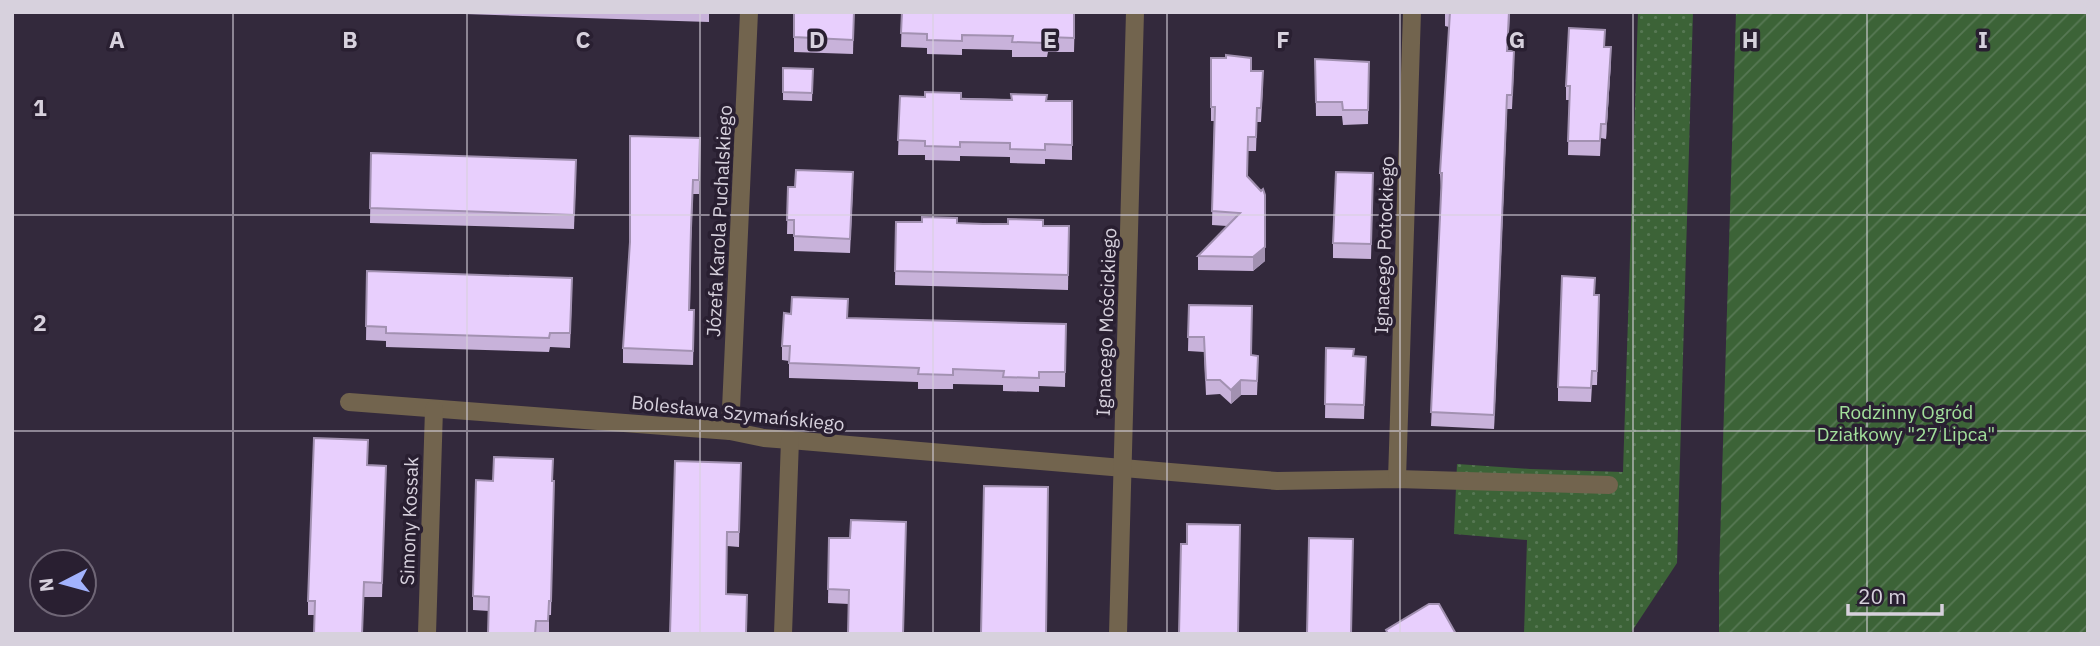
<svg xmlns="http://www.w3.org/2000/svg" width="2100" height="646" viewBox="0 0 2100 646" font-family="'IBM Plex Sans',sans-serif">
<defs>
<pattern id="grass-dots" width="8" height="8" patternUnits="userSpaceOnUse" patternTransform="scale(1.75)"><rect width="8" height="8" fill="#3c6337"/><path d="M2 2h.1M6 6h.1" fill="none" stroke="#577854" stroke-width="1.8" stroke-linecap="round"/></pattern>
<pattern id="garden-furrows" width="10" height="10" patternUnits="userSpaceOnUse" patternTransform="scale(1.75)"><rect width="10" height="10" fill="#3c6337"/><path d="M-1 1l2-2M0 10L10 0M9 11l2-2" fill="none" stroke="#577854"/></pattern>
</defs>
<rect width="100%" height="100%" fill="#33293c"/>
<polygon fill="url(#grass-dots)" points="1638,12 1693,12 1677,563 1630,634 1524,634 1527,540 1454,534 1457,464 1530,469 1623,472"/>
<polygon fill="url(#garden-furrows)" points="1736,12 2088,12 2088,634 1719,634 1719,576"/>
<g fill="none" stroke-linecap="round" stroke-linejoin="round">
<g stroke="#72644e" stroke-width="18">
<polyline points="349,402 730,431 764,438 790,440 1277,481 1397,479 1609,485"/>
<polyline points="730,431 749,12"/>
<polyline points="1397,479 1412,12"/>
<polyline points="427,634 434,409"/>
<polyline points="783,634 790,440"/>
<polyline points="1118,634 1135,12"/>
</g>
</g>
<g fill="#c8b2da">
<polygon points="404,12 709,12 709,22"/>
<polygon points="794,12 854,12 853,54 794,52"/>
<polygon points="902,12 1075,12 1074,52 1048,52 1047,57 1012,57 1012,50 962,49 962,55 927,54 927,48 901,47"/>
<polygon points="1445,12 1510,12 1508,51 1514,66 1512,109 1507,109 1494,429 1431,426 1441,188 1440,173 1449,27 1445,26"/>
<polygon points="1605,47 1611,61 1606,139 1601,138 1600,156 1568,155 1569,100 1566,100 1566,86"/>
<polygon points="1211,58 1251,71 1263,85 1261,122 1257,122 1256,151 1248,151 1248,177 1265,261 1253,271 1198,270 1198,256 1227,226 1212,225 1214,121 1211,121"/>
<polygon points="1315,59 1369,62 1368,124 1343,125 1342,116 1316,116"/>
<polygon points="783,68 813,69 812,101 783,100"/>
<polygon points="900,96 1072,101 1072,160 1045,159 1045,164 1010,163 1010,157 960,156 960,161 925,160 925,155 898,155"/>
<polygon points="371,153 576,174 574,229 370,223"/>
<polygon points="700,153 699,194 693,194 691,242 690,310 694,324 693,365 623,363 623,348"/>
<polygon points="853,186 850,253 794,251 794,234 787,234 788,187"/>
<polygon points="1373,188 1371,259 1333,258 1333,243"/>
<polygon points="896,222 1069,226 1068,290 895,285"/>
<polygon points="367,271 572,293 570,348 550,347 549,352 386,347 386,341 366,340"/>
<polygon points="1595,295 1599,309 1597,385 1592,385 1591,402 1558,401 1558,387"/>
<polygon points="1189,305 1251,355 1258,370 1257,395 1241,395 1231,404 1220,394 1206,395 1204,352 1188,351"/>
<polygon points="848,318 1066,324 1065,387 1039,386 1039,392 1003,391 1003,385 953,384 953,389 918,389 918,382 789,378 789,361 782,360 782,346"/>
<polygon points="1326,348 1354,356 1366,357 1364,419 1325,418"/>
<polygon points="741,463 739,547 727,546 726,594 747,634 670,634"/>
<polygon points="368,465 386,466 382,597 364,597 315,615 308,615 308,601"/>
<polygon points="493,481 553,481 554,495 551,615 549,615 549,634 488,634 489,611 473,610 473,596"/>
<polygon points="829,538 850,538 849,604 828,603"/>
</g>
<g fill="#a291b1">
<polygon points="1611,47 1611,61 1606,139 1606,124"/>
<polygon points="1507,95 1507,109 1494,429 1494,415"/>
<polygon points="1265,247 1265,261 1253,271 1253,257"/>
<polygon points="1241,380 1241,395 1231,404 1231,390"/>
</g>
<g fill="#e8cffd" stroke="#a291b1" stroke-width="2">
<polygon points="794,12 854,12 853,40 794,37"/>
<polygon points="902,12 1074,12 1074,38 1048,37 1047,43 1012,42 1013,36 962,35 962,41 927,40 927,34 901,33"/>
<polygon points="1448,12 1509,12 1507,51 1514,51 1512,95 1507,95 1494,415 1431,412 1442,173 1440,173 1450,12"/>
<polygon points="1569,28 1605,30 1604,47 1611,47 1606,124 1601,124 1600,141 1568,141 1570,86 1566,86"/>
<polygon points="1226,55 1251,58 1251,71 1263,71 1261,108 1257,108 1256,137 1248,137 1247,176 1261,191 1263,189 1265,195 1265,247 1253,257 1198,256 1240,213 1212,211 1215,107 1211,107 1211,58 1226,58"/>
<polygon points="1315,59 1369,62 1368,110 1343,110 1342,102 1316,102"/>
<polygon points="783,68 813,69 812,93 783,92"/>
<polygon points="925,92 961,93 961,99 1012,100 1011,94 1047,95 1046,101 1072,101 1072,145 1045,144 1045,150 1010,149 1010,143 960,142 960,147 925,146 925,141 898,140 900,96 925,97"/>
<polygon points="630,136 700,138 699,180 693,180 691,228 689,310 694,310 693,351 623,348 630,242"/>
<polygon points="371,153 576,160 574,215 370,208"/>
<polygon points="796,170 853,172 850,239 794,236 794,220 787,220 788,187 795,187"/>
<polygon points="1336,172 1373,173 1371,244 1333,243"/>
<polygon points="922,217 957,218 957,223 983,224 1008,224 1008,219 1043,220 1043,226 1069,226 1068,275 895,271 896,222 922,222"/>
<polygon points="367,271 572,278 570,333 550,333 549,338 386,333 386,327 366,326"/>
<polygon points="1562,276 1595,278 1594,295 1599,295 1597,371 1592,371 1591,388 1558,387"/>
<polygon points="792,297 848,299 847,318 1066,324 1065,372 1039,372 1039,378 1003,377 1004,371 978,370 953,369 953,375 918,374 919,368 789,363 790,346 782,346 784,313 791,314"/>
<polygon points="1189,305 1252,306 1251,355 1258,356 1257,381 1241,380 1231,390 1220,380 1206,380 1204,337 1188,337"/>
<polygon points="1326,348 1354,349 1353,356 1366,357 1364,405 1325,404"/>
<polygon points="314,438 368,440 367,465 386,466 382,583 364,582 362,634 314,634 315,601 308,601"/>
<polygon points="494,457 553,459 552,481 554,481 551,601 549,601 548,621 536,621 535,634 488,634 489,597 473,596 476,480 493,481"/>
<polygon points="675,461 741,463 739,532 727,532 726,594 747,595 746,633 670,634"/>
<polygon points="984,486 1048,487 1046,634 981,634"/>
<polygon points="851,520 906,522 903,634 848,634 849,590 828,589 829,538 850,538"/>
<polygon points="1187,524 1240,525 1238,634 1179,634 1181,544 1187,544"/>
<polygon points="1309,538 1353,539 1351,634 1307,634"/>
<polygon points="1429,604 1439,604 1456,634 1388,634 1386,630"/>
</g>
<path fill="none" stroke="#d7d1dd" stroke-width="2" stroke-opacity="0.55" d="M233,12V634M467,12V634M700,12V634M933,12V634M1167,12V634M1400,12V634M1633,12V634M1867,12V634M12,215H2088M12,431H2088"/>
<g text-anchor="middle" stroke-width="7" stroke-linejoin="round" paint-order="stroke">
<g font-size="19" fill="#d7d1dd" stroke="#291f31">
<text transform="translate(719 221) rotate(-87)" y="7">Józefa Karola Puchalskiego</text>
<text transform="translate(1384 245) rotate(-88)" y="7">Ignacego Potockiego</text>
<text transform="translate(1106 322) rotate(-88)" y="7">Ignacego Mościckiego</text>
<text transform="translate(738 413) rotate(6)" y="7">Bolesława Szymańskiego</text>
<text transform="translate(409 521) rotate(-88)" y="7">Simony Kossak</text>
</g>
<g font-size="19" fill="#a2e09b" stroke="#291f31">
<text x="1906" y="419">Rodzinny Ogród<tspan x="1906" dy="22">Działkowy "27 Lipca"</tspan></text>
</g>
</g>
<g font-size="23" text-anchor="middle" font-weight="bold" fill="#d7d1dd" stroke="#291f31" stroke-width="7" stroke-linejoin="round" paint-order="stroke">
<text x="117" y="48">A</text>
<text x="350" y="48">B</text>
<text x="583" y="48">C</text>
<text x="817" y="48">D</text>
<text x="1050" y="48">E</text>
<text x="1283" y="48">F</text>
<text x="1517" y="48">G</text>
<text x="1750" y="48">H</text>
<text x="1983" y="48">I</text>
<text x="40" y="116">1</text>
<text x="40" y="331">2</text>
</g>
<rect width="2100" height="646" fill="none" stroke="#d7d1dd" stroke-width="28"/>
<g transform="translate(63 583) rotate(264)"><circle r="33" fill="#291f31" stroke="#6f6676" stroke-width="2"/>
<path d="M0-5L12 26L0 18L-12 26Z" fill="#a2b2fd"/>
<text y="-10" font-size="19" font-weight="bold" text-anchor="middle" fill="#d7d1dd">N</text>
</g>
<path d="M1848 604v10h94v-10" fill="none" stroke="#d7d1dd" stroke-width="3.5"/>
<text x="1858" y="604" font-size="21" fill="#d7d1dd" stroke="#291f31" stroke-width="5" paint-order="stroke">20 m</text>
</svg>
